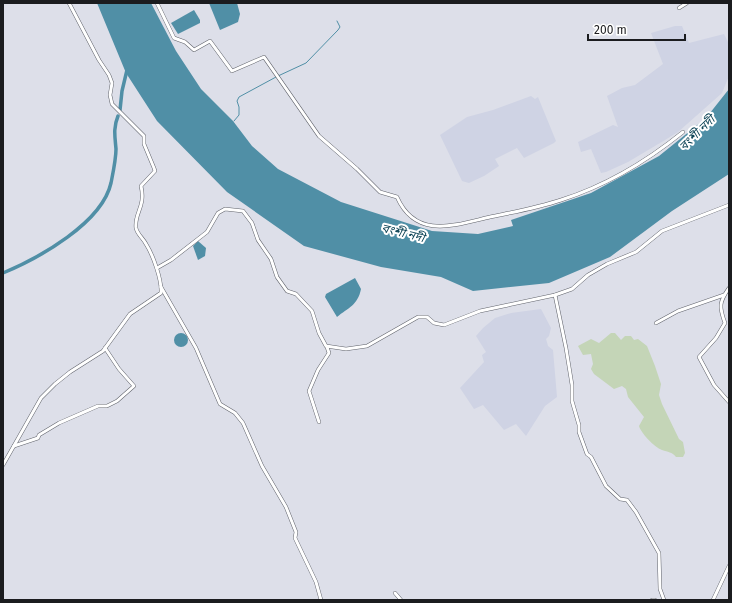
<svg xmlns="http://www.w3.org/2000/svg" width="732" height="603" viewBox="0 0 732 603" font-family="'Fira Sans','Noto Sans Bengali',sans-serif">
<rect width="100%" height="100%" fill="#dddfe9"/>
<g fill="#cfd3e4">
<polygon points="675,26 682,26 689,43 724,34 729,44 729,76 722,93 678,132 665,140 628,162 606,172 601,173 591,149 581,152 578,142 613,125 618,127 607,96 622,88 635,85 663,64 651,33"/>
<polygon points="531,96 535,99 538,97 556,141 554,143 524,158 517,148 495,159 499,166 484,176 469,183 462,181 440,135 467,117 493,110"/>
<polygon points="541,309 551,328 549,336 546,339 548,346 553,350 557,397 545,406 526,436 516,424 504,430 483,405 474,409 460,388 484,362 482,355 486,352 476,336 483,328 495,318 511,313"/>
</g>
<path fill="#c4d5b7" d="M611,333H615L621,340L625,336H631L634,340L638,339L647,346L655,366L661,384L659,395L662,404L679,439L683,442L685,453L683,457H676C672,452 668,452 662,450C654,447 641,433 639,426L644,417L628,397L626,389L622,386L614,389L594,374L591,369L593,364L591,354L583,355L578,346L591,339L599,343Z"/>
<g fill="#508fa6">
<polygon points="97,3 151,3 176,51 201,89 233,121 252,146 278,169 341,202 432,231 478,234 513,226 511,220 591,193 659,156 706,118 729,89 729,174 672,211 610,257 549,283 473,291 441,277 381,267 304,246 227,192 157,121 126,73"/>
<polygon points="209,3 237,3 240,14 238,22 220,30"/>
<polygon points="194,10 200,20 200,23 178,34 171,23"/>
<polygon points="198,241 206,248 205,256 198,260 193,246"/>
<path d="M355,278L361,289C358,305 348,308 337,317L325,297L326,294Z"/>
<circle cx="181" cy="340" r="7"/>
</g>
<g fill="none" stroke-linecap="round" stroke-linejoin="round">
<g stroke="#508fa6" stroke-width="1">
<polyline points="278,76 306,63 338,30 340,27 337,21"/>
<polyline points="234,121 239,115 239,107 237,101 239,97 276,77"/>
</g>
<g stroke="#508fa6" stroke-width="3.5">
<polyline points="120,110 122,91 127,70"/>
<path d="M3,273C39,258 102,223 111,183C113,173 116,159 116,149C115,137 113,128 118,116"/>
</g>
<defs>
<g id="minor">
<path d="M157,3L174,38L185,42L194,50L210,41L232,71L264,57L319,136L357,169L380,192L397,197C416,240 455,225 490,217C514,212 537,208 561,200C605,186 647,161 683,132"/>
<polyline points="679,8 687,3"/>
<polyline points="157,268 171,260 207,232 218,213 225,209 243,211 252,223 258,240 271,259 277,277 287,291 296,294 312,311 319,333 326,346 346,349 367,346 418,317 427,317 434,323 444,325 480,311 555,295 572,289 588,275 607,264 636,252 662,231 729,205"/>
<polyline points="161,287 196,348 220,404 235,413 243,423 262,466 286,507 296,532 295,538 316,582 321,600"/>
<path d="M729,288C719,302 719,307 725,323L716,338L699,357L714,385L729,402"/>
<polyline points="555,295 566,348 572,385 572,401 579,425 579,432 587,454 591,457 606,486 620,499 627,500 636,512 659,553 660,589 664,600"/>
<polyline points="656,323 678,311 724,295"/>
<polyline points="319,422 309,391 318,370 329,353 327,347"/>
<polyline points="14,446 38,438 39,435 59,423 98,406 107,406 117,401 134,386 119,369 105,348"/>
<path d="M3,465L41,398L55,384L70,372L103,351L130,314L161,293C162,280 153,255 146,244C143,238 137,234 136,228C134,213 146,207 141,186L155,171L154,168L144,144V136L112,104L110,95L112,83L109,75L99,60L69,3"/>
<polyline points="395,593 401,600"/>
<polyline points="652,600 655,600"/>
<polyline points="713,600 729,566"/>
</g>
</defs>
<use href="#minor" stroke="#60636b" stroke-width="4"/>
<use href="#minor" stroke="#fff" stroke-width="3"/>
</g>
<g text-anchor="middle" stroke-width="4" stroke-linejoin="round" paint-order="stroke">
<g font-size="12" font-style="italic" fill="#104658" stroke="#fff">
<text transform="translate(697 133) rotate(-44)" y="4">বংশী নদী</text>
<text transform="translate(403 233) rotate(14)" y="4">বংশী নদী</text>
</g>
</g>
<rect width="732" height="603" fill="none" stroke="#1b1c1f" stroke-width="8"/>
<path d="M588 34v6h97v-6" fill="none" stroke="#1b1c1f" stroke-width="2"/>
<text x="594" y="34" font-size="12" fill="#1b1c1f" stroke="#ffffff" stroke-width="3" paint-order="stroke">200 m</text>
</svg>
